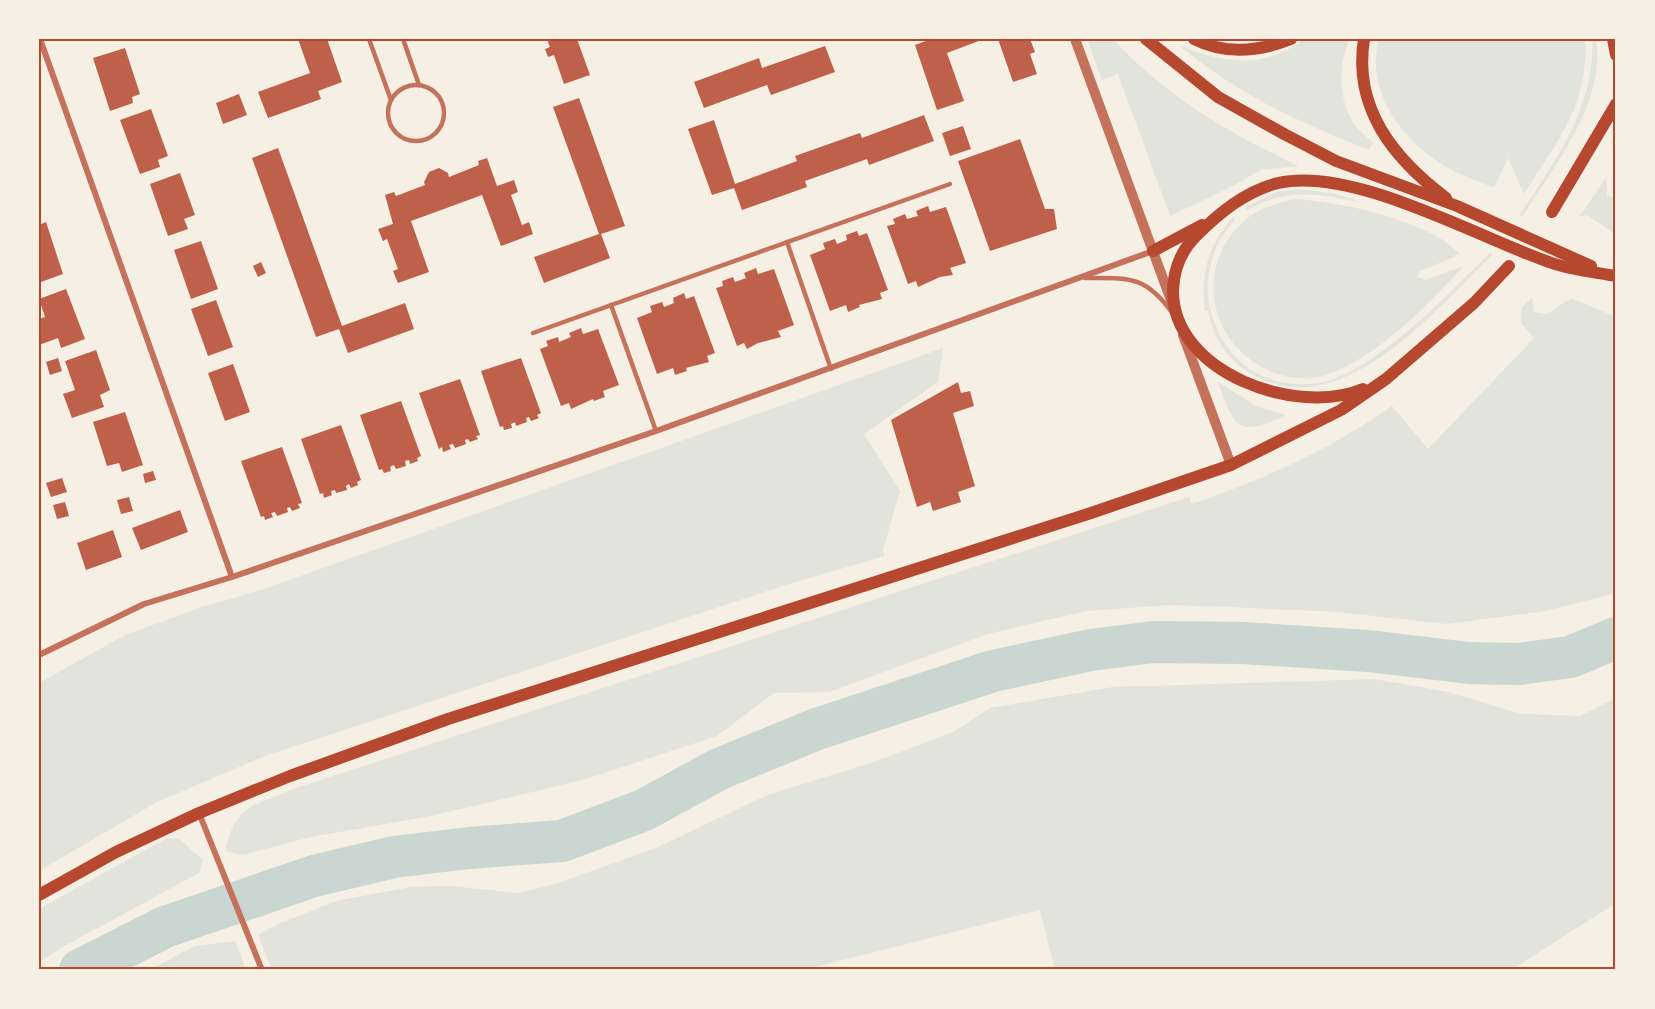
<svg xmlns="http://www.w3.org/2000/svg" width="1655" height="1009" viewBox="0 0 1655 1009" font-family="Manrope,sans-serif">
<rect width="100%" height="100%" fill="#f6efe4"/>
<g fill="#e2e4dc">
<path d="M1087,39H1113C1165,96 1230,134 1299,166L1261,170L1227,189L1170,216L1118,74L1102,80Z"/>
<path d="M1303,39H1350C1338,63 1338,98 1353,122C1357,130 1366,136 1373,142L1369,150C1300,123 1235,93 1179,45C1219,63 1267,70 1303,39Z"/>
<path d="M1379,39H1585C1590,103 1556,143 1524,194L1508,158L1494,188C1479,181 1462,176 1448,168C1404,143 1364,92 1379,39Z"/>
<path d="M1592,39H1596C1606,103 1555,165 1522,217L1520,214C1555,163 1596,103 1592,39Z"/>
<polygon points="1606,178 1607,195 1616,199 1616,238 1611,231 1587,215 1579,217"/>
<path d="M1299,189L1337,194L1366,204C1321,194 1289,187 1247,210L1245,207L1277,192Z"/>
<path d="M1295,199C1343,203 1395,214 1438,237C1447,242 1452,248 1459,253L1454,257L1420,271L1418,277L1426,280L1464,266C1427,306 1378,357 1326,375C1309,381 1289,379 1272,372C1209,346 1192,267 1245,220C1259,208 1278,203 1295,199Z"/>
<path d="M1233,217L1235,220C1171,288 1228,402 1322,382C1376,371 1450,292 1490,253L1493,254C1437,308 1345,422 1257,377C1229,363 1213,339 1208,311H1205C1200,276 1208,244 1233,217Z"/>
<path d="M1532,298L1534,312L1547,314L1571,298L1616,317V593L1547,611L1446,624L1338,612L1226,607L1170,605L1086,611L988,634L829,692L774,693L717,736L583,780L431,816L311,837L243,855L225,851C236,804 252,807 293,789L1189,497L1192,504C1266,478 1328,451 1392,406L1428,449L1534,338L1521,323L1522,307Z"/>
<polygon points="943,348 938,382 864,434 900,491 883,550 885,556 789,584 265,756 157,802 39,871 39,683 125,635 202,607 261,590"/>
<path d="M1218,382L1256,406L1286,415C1238,438 1235,429 1218,382Z"/>
<polygon points="1374,679 1449,692 1521,714 1580,716 1616,698 1616,903 1511,970 1055,970 1040,910 803,970 272,970 258,935 278,924 336,901 411,887 452,886 518,893 558,883 656,848 767,795 874,762 953,732 990,708 1113,687"/>
<polygon points="167,838 179,839 203,860 199,873 59,949 39,963 39,909"/>
<polygon points="235,941 246,970 149,970 195,946"/>
</g>
<g fill="none" stroke-linecap="round" stroke-linejoin="round">
<polyline stroke="#c9d6d2" stroke-width="42" points="80,970 165,927 314,876 394,857 469,848 562,841 644,810 719,769 817,729 993,671 1091,650 1153,642 1243,643 1368,651 1469,663 1519,664 1570,657 1616,638"/>
</g>
<g fill="#bf614a">
<polygon points="298,39 327,39 342,82 318,91 321,99 268,118 258,92 310,73"/>
<polygon points="547,39 577,39 590,75 564,84 554,55 548,57 545,49 550,47"/>
<polygon points="931,39 984,39 947,53 964,101 937,110 915,45"/>
<polygon points="998,39 1030,39 1035,52 1030,54 1037,74 1013,82"/>
<polygon points="825,46 835,72 771,95 767,85 704,108 694,82 759,58 762,68"/>
<polygon points="125,48 140,94 132,97 133,103 110,111 93,58"/>
<polygon points="239,94 247,115 223,124 216,103"/>
<polygon points="579,98 625,226 601,234 610,258 544,283 534,257 599,234 553,107"/>
<polygon points="151,109 168,156 158,160 160,167 140,174 120,120"/>
<polygon points="924,115 934,141 869,165 867,159 805,181 807,187 742,210 734,188 712,195 688,129 714,120 735,184 797,161 795,156 860,133 862,138"/>
<polygon points="963,126 971,149 950,156 942,133"/>
<polygon points="1020,139 1045,209 1054,209 1057,229 990,251 958,161"/>
<polygon points="278,148 342,326 405,303 414,329 348,353 339,329 316,337 252,158"/>
<polygon points="487,158 497,186 514,180 518,192 511,195 522,225 529,222 533,234 501,246 482,195 411,221 429,272 398,283 393,271 398,269 387,239 383,241 378,229 393,224 385,195 394,192 396,196 425,185 424,182 429,172 439,168 448,173 449,177 479,165 478,161"/>
<polygon points="180,173 195,215 184,219 188,229 168,236 150,184"/>
<polygon points="928,206 930,212 946,207 966,263 950,268 953,275 940,277 918,287 916,281 908,284 887,226 895,224 893,219 905,214 907,219 918,216 916,211"/>
<polygon points="46,222 63,274 41,282 39,225"/>
<polygon points="857,231 859,236 867,233 888,290 880,293 882,299 859,305 860,307 848,312 846,305 830,311 810,255 825,249 823,243 835,239 837,244 847,240 846,235"/>
<polygon points="201,241 218,289 191,299 174,250"/>
<polygon points="261,262 266,273 258,277 253,266"/>
<polygon points="756,268 758,274 774,269 794,325 778,331 781,337 758,343 747,349 744,343 737,346 716,288 723,286 722,281 733,277 735,282 746,278 744,273"/>
<polygon points="66,289 85,339 61,348 58,338 39,345 39,319 45,317 39,299"/>
<polygon points="684,293 686,299 694,296 715,353 707,356 709,362 686,368 687,371 675,375 673,368 657,374 637,318 652,312 650,306 662,302 664,307 674,303 673,298"/>
<polygon points="216,300 233,347 208,356 191,309"/>
<polygon points="581,328 583,334 598,329 619,385 603,391 605,397 594,401 593,399 571,409 569,403 561,406 540,349 548,346 546,341 558,337 559,342 571,337 569,333"/>
<polygon points="96,350 110,390 100,395 104,407 72,418 63,394 75,390 65,361"/>
<polygon points="58,358 62,371 50,375 46,362"/>
<polygon points="521,358 541,413 537,415 539,418 531,421 529,417 526,418 527,422 516,426 515,422 511,424 512,428 504,430 503,426 500,427 481,371"/>
<polygon points="233,364 250,412 225,421 208,373"/>
<polygon points="460,379 480,435 476,436 478,439 470,442 468,439 465,440 466,444 455,448 453,444 449,445 451,449 443,452 442,447 439,449 419,393"/>
<polygon points="958,382 961,393 970,391 974,406 953,413 975,486 958,492 961,502 933,511 930,502 917,507 891,420"/>
<polygon points="401,401 421,456 417,458 418,461 410,464 409,460 405,461 406,466 396,469 394,465 390,467 391,471 384,473 382,469 379,470 360,415"/>
<polygon points="125,412 143,465 122,472 119,463 107,466 93,422"/>
<polygon points="341,425 361,480 357,482 358,485 351,488 349,484 346,486 347,490 336,493 335,490 331,491 332,495 324,498 323,493 320,494 301,439"/>
<polygon points="282,447 302,503 298,504 300,508 292,511 290,507 287,508 288,512 277,516 275,512 271,513 273,517 265,520 264,516 261,517 241,461"/>
<polygon points="153,471 156,480 145,483 143,474"/>
<polygon points="62,478 67,492 51,497 46,483"/>
<polygon points="129,497 133,511 121,514 117,500"/>
<polygon points="65,502 69,516 57,519 53,505"/>
<polygon points="180,510 188,532 141,550 132,528"/>
<polygon points="113,530 122,557 86,570 77,543"/>
</g>
<g fill="none" stroke-linecap="round" stroke-linejoin="round">
<g stroke="#c5725c" stroke-width="4.5">
<polyline points="369,39 391,100"/>
<polyline points="403,39 419,85"/>
<circle cx="416" cy="113" r="28"/>
<polyline points="787,242 831,369"/>
<path d="M1085,278C1129,278 1146,275 1173,314"/>
<polyline points="611,305 656,431"/>
<polyline points="533,333 950,184"/>
</g>
<g stroke="#c5725c" stroke-width="6">
<polyline points="40,39 232,577"/>
<polyline points="39,655 144,604 232,577 656,431 1153,251"/>
<polyline points="199,813 262,970"/>
</g>
<g stroke="#c5725c" stroke-width="10">
<polyline points="1075,39 1172,303"/>
<polyline points="1183,335 1231,465"/>
</g>
<g stroke="#b5482f" stroke-width="12">
<polyline points="1146,39 1218,97 1284,134 1336,161 1457,206 1591,266"/>
<path d="M1194,39C1225,55 1260,51 1291,39"/>
<path d="M1364,39C1353,108 1393,158 1446,198"/>
<polyline points="1613,39 1616,55"/>
<polyline points="1552,212 1616,104"/>
<polyline points="1153,251 1202,225"/>
<path d="M1363,389C1297,417 1172,373 1173,290C1174,269 1180,252 1195,237C1218,214 1245,191 1278,183C1353,166 1477,237 1549,262C1570,270 1594,272 1616,276"/>
<polyline points="39,895 116,852 199,813 290,776 448,719 1091,513 1231,465 1341,410 1386,379 1474,303 1509,266"/>
</g>
</g>
<rect width="1655" height="1009" fill="none" stroke="#f6efe4" stroke-width="81"/>
<rect x="40" y="40" width="1574" height="928" fill="none" stroke="#b5482f" stroke-width="2"/>
</svg>
